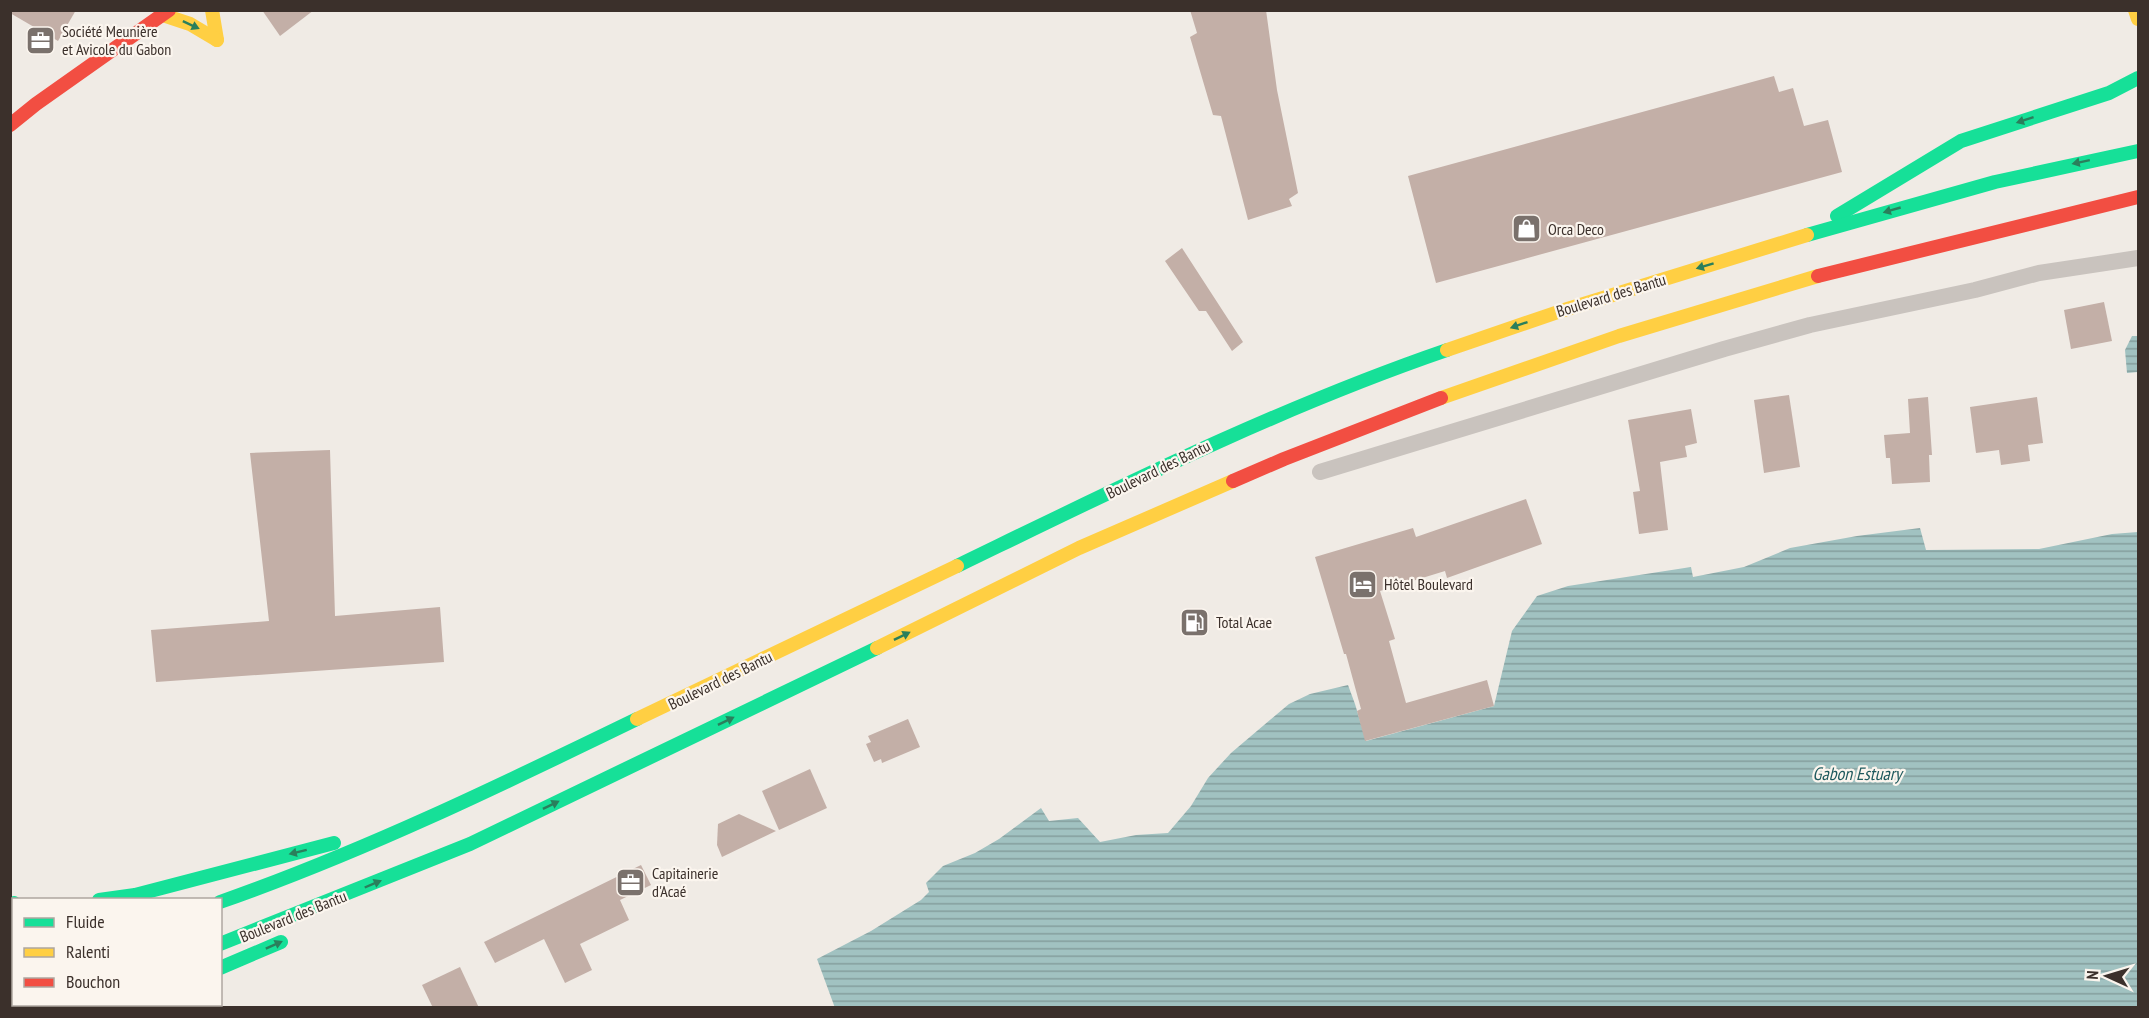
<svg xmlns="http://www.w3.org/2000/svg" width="2149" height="1018" viewBox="0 0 2149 1018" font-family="'PT Sans Narrow',sans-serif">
<defs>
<pattern id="water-rules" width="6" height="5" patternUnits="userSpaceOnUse" patternTransform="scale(1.5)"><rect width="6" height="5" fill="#a1c2c1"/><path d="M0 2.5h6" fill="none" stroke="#849e9d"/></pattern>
</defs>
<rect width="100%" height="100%" fill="#f0ebe5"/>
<g fill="url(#water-rules)">
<polygon points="2132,336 2138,336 2138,372 2127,373 2125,350"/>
<polygon points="1920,528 1926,550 2039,549 2112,534 2138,532 2138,1007 835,1008 817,959 871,931 921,900 929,892 926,883 943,866 975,853 999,839 1041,808 1049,821 1078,818 1100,842 1136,835 1168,833 1191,806 1208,778 1231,753 1289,704 1310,694 1348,685 1355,704 1366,741 1494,706 1512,631 1537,596 1568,586 1691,567 1693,577 1744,567 1790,548 1857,536"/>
</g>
<g fill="#c3afa7">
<polygon points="10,10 76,10 58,41 10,13"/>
<polygon points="262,10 314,10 280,36"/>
<polygon points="1190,10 1266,10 1277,90 1298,193 1289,199 1292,206 1248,220 1221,116 1213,115 1190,37 1197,33"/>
<polygon points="1774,76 1779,92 1793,88 1804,126 1828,120 1842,172 1436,283 1408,176"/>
<polygon points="1182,248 1243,342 1232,351 1206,311 1199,311 1165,261"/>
<polygon points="2104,302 2112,341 2071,349 2064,310"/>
<polygon points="1789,395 1800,467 1764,473 1754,400"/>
<polygon points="1928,397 1932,455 1929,455 1930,482 1892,484 1890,458 1886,458 1884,435 1910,433 1908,399"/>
<polygon points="2037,397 2043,443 2028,445 2030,461 2001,465 1999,450 1976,453 1970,407"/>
<polygon points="1691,409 1697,443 1685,446 1687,457 1660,462 1668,530 1639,534 1633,492 1640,491 1628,420"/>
<polygon points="330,450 335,616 440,607 444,662 156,682 151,630 269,621 250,453"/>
<polygon points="1526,499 1542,544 1447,578 1445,571 1380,591 1395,639 1389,641 1406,703 1487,680 1494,706 1365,741 1357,711 1361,709 1346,654 1344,654 1315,557 1413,528 1416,537"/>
<polygon points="908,719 920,747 882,763 881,759 874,762 866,744 871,742 868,736"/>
<polygon points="810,769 827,808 779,830 762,791"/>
<polygon points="739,814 776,831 722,857 717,845 718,824"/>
<polygon points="641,865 651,885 620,900 629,920 580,944 592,970 565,983 544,939 495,963 484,942"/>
<polygon points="460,967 479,1008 433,1008 422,985"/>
</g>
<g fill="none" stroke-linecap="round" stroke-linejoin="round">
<polyline stroke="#c9c3be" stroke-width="16" points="1320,472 1724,349 1810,325 1975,290 2039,273 2138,258"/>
<g stroke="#16e098" stroke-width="14">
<polyline points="1837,216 1961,141 2109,93 2138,78"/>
<polyline points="1807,235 1995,182 2138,151"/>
<path d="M957,566C1118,488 1278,408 1447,350"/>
<polyline points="99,900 135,895 334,843"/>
<path d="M220,902C363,852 501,785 637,719"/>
<polyline points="10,904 14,903"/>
<polyline points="220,944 470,844 877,648"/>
<polyline points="10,967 14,966"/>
<polyline points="220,968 281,942"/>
</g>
<g stroke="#ffcf43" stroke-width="14">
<polyline points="212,10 217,40"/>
<polyline points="2135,10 2138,19"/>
<polyline points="163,15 190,24 217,40"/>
<polyline points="1447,350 1561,311 1807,235"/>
<polyline points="1441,398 1619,336 1818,276"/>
<polyline points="877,648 1079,548 1233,481"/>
<polyline points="637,719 957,566"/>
<polyline points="10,1007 20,1004"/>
</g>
<g stroke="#f24e42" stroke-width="14">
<polyline points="10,125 36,104 169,10"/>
<polyline points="1818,276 2138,197"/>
<polyline points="1233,481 1284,459 1441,398"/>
<polyline points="119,1008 127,1004"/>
</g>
</g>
<defs><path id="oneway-solid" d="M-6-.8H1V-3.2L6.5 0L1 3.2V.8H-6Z" transform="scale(1.5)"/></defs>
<g fill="#2a7f5c">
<use href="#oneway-solid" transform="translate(191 25) rotate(25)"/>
<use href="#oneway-solid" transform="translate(2025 120) rotate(162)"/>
<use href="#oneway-solid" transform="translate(2081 162) rotate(168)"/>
<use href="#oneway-solid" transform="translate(1892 210) rotate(164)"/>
<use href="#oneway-solid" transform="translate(1705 266) rotate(163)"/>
<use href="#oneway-solid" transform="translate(1519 325) rotate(161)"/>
<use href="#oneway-solid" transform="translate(902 636) rotate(-26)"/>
<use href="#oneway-solid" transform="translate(726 721) rotate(-26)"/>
<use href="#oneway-solid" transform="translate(551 805) rotate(-26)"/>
<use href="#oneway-solid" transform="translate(298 852) rotate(166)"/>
<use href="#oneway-solid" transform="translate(373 884) rotate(-23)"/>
<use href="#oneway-solid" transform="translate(274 945) rotate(-24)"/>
</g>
<defs>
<symbol id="office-square" viewBox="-11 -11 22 22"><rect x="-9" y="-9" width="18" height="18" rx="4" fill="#7a716c" stroke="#fbf5ee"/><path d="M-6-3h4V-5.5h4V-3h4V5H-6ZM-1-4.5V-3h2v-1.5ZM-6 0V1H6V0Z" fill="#fff"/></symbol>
<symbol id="shop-square" viewBox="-11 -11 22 22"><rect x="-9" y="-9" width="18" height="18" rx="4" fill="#7a716c" stroke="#fbf5ee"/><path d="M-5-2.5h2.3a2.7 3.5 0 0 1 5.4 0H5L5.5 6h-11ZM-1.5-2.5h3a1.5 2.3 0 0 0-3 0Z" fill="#fff"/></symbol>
<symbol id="hotel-square" viewBox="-11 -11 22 22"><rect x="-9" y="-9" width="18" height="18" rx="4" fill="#7a716c" stroke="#fbf5ee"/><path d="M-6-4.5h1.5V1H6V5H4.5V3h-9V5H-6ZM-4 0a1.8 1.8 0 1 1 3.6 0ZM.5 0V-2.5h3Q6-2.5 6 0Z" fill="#fff"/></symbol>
<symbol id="fuel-square" viewBox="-11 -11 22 22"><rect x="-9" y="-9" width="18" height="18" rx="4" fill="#7a716c" stroke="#fbf5ee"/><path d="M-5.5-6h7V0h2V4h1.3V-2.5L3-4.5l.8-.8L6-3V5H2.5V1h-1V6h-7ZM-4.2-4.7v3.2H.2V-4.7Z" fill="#fff"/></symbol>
</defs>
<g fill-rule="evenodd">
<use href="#office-square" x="24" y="24" width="33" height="33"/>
<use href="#shop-square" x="1510" y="212" width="33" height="33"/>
<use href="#hotel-square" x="1346" y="568" width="33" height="33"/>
<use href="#fuel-square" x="1178" y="606" width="33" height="33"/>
<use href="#office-square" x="614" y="866" width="33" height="33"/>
</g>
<g text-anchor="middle" stroke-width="4.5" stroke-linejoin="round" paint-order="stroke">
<g font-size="16" fill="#3b302b" stroke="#fbf5ee" text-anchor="start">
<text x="62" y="37">Société Meunière<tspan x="62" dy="18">et Avicole du Gabon</tspan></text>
<text x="1548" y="235">Orca Deco</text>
<text x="1384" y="590">Hôtel Boulevard</text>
<text x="1216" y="628">Total Acae</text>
<text x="652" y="879">Capitainerie<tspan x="652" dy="18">d'Acaé</tspan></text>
</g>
<g font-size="16" fill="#3b302b" stroke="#fbf5ee">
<text transform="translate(1611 295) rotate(-17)" y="6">Boulevard des Bantu</text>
<text transform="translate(1158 469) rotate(-26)" y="6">Boulevard des Bantu</text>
<text transform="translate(720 680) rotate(-26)" y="6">Boulevard des Bantu</text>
<text transform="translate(293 916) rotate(-22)" y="6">Boulevard des Bantu</text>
</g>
<g font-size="18" font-style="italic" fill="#1f5a5e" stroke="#fbf5ee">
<text x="1857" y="780">Gabon Estuary</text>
</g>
</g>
<rect width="2149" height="1018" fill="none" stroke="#3b302b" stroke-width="24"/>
<rect x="12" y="898" width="210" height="108" fill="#fbf5ee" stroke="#aea6a0" stroke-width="1.5"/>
<rect x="24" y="918" width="30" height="9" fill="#16e098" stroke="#aea6a0" stroke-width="1.5"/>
<text x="66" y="928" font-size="18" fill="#3b302b">Fluide</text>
<rect x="24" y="948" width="30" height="9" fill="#ffcf43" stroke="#aea6a0" stroke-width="1.5"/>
<text x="66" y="958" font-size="18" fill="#3b302b">Ralenti</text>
<rect x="24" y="978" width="30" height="9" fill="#f24e42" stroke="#aea6a0" stroke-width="1.5"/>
<text x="66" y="988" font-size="18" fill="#3b302b">Bouchon</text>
<g transform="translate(2107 976) rotate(274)" stroke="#fbf5ee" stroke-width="4.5" paint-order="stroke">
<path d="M0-4.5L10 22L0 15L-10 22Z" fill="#3b302b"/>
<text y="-9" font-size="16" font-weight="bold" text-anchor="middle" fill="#3b302b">N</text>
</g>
</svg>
